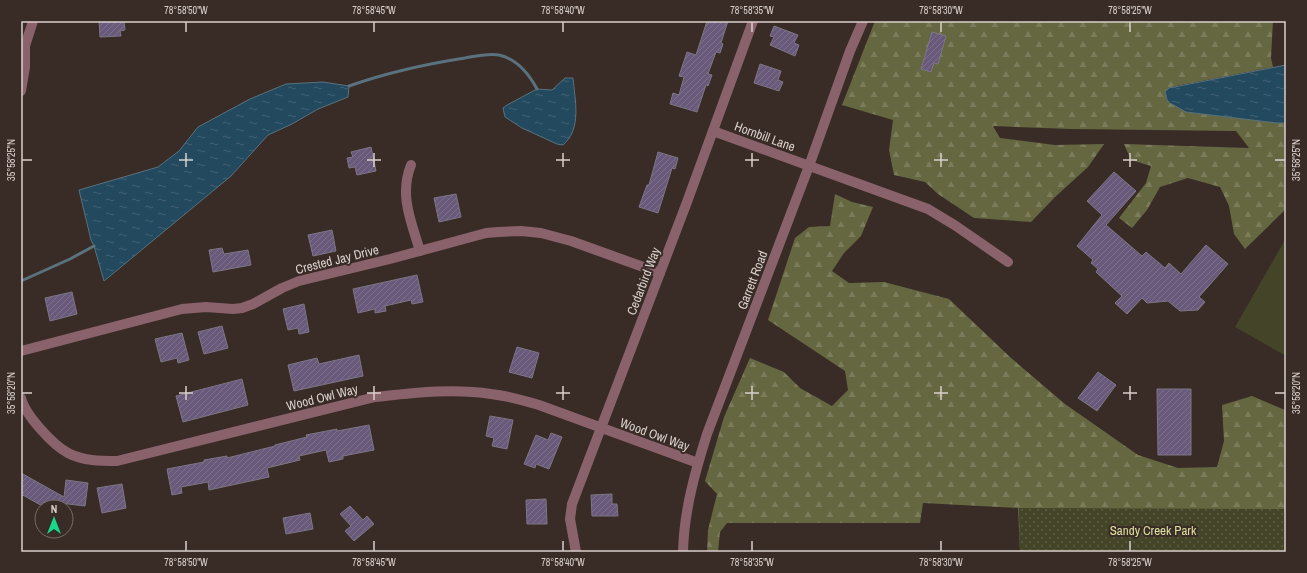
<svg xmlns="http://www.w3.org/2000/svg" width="1307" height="573" viewBox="0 0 1307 573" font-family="'Archivo Narrow',sans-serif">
<defs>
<pattern id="forest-firs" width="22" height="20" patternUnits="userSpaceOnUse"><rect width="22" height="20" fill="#656741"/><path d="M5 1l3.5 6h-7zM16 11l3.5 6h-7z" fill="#7a7c5b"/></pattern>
<pattern id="park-dots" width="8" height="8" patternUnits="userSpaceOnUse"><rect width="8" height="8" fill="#434428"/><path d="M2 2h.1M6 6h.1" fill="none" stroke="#5e5e46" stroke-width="1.8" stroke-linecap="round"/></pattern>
<pattern id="water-ripples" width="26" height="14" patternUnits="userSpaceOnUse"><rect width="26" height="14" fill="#22495d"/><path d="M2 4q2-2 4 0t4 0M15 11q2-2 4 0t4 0" fill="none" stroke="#426273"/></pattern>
<pattern id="building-hatch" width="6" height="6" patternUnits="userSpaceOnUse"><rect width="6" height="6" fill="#69597a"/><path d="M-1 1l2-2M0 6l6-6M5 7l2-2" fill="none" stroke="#7e708c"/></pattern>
</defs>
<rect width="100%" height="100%" fill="#392b26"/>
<g fill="url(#forest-firs)">
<polygon points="875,21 1273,21 1271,58 1273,67 1171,87 1286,123 1286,209 1245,249 1234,234 1229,206 1220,187 1188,178 1160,187 1147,210 1132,228 1119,218 1146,183 1151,166 1131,160 1124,144 1249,148 1236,131 1071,129 993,126 1000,138 1055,145 1104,144 1088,167 1055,197 1031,222 974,218 938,194 925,182 894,175 889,150 893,120 842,105"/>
<polygon points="835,194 852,202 873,207 861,236 844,253 832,271 849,283 884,282 949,299 1010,357 1065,404 1138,455 1178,468 1217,467 1224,441 1222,405 1252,396 1285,410 1286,412 1286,552 1020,552 1018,508 923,503 920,523 727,523 720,532 718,552 707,552 708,530 717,494 705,481 724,417 750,358 784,372 800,388 832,406 848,390 845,371 768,320 795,238 809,227 830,226"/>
</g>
<polygon fill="url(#park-dots)" points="1019,508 1286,509 1286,552 1020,552"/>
<polygon fill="#434428" points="1286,238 1286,356 1235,327"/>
<g fill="url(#water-ripples)" stroke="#59727e">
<polygon points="1286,65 1286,123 1277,123 1186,112 1170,103 1167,100 1165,92 1169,88"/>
<path d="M565,78H573C575,100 582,129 563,145L557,144L522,128L505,117L503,108L507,105L537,89L552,90Z"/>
<polygon points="323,82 349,86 348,97 318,109 292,124 268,135 231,176 104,281 94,246 91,240 79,190 158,167 179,151 198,127 250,99 286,84"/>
</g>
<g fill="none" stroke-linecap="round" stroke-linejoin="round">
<g stroke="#59727e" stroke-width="3">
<path d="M349,86C386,73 426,64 465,58C476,56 488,53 499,55C517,59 529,74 537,89"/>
<polyline points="21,281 70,259 94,246"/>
</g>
</g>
<g fill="url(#building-hatch)" stroke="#7d7685">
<polygon points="99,21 124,21 125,30 120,31 121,36 100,37"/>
<polygon points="707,21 728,21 721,43 723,44 720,53 716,52 708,74 712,75 708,86 706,85 697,112 670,104 673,93 679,95 684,77 679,76 687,52 696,55"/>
<polygon points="774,26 798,35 794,43 799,45 795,56 770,45 774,37 770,36"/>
<polygon points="932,32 946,36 938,64 934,63 931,72 921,69"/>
<polygon points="760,64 781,71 778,80 783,82 779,91 754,83"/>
<polygon points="371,147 376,171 357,175 355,167 349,168 347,158 353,157 351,152"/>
<polygon points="658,152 678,158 675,169 672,168 658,213 639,207 647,185 649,185"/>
<polygon points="1114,172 1136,191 1106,225 1142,256 1146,252 1165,268 1169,263 1181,274 1206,245 1228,264 1199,297 1205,302 1198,310 1180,311 1168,301 1147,303 1142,298 1127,314 1115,303 1122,296 1096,272 1098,269 1091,263 1093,260 1077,246 1102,215 1087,201"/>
<polygon points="456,194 461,217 439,222 434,198"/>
<polygon points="332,230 336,251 313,256 308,235"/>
<polygon points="222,248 224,254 248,250 251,265 213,272 209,250"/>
<polygon points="417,275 423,302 412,304 411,300 385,306 386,311 375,313 375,309 358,313 353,289"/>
<polygon points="72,292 77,314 50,321 45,298"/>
<polygon points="304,304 309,332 299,334 298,328 288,330 283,309"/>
<polygon points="222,326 228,348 204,354 198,332"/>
<polygon points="182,333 189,360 178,363 177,358 161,362 155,339"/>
<polygon points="517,347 539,353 532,378 509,372"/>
<polygon points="359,355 363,376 294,391 288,365 317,358 319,364"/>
<polygon points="1098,372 1116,385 1097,411 1078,398"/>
<polygon points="242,379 248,405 183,422 176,396"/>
<polygon points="1157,389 1191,389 1191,455 1158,455"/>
<polygon points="490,416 513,420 507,449 492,446 494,438 486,436"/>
<polygon points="369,425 374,450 343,456 343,459 329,462 326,450 299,456 300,460 267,468 269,477 209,490 208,482 181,487 182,493 172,495 167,469 204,462 204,460 227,456 227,458 275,446 275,445 307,437 306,435 337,429 337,431"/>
<polygon points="551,433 562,437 549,469 536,464 535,468 524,464 536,435 548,440"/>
<polygon points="21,473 64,497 66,480 88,483 85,506 51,502 48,507 44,507 21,494"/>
<polygon points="122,484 126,508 102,513 97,488"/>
<polygon points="612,494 612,504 617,504 618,516 592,516 591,495"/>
<polygon points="546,499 547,524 527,524 526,500"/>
<polygon points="350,506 363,520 367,516 374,524 354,541 345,531 351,526 340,514"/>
<polygon points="310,513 313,529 286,534 283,518"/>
</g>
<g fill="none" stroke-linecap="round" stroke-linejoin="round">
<g stroke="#89626b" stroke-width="10">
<polyline points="21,91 25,67 25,46 33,21"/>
<polyline points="713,131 928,209 956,226 1008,262"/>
<path d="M411,165C399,195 411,221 420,251"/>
<polyline points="21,351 182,309 206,307 233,309 242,308 253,304 282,288 299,281 390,259 486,233 498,232 521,231 541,233 571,241 660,273"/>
<path d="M21,398C25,415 53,445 68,453C83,461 101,461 117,461L375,397C413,393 453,388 491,394C508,396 523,400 539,405L698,463"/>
<polyline points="576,552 570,519 572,504 687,202 753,21"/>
<path d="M683,552C684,511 695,472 707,434L809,166L850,51L863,21"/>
</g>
</g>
<path fill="none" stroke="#d9d0cc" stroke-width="1.5" d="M186,22V32M374,22V32M563,22V32M752,22V32M941,22V32M1130,22V32M186,153V167M374,153V167M563,153V167M752,153V167M941,153V167M1130,153V167M22,160H32M179,160H193M367,160H381M556,160H570M745,160H759M934,160H948M1123,160H1137M1275,160H1285M186,386V400M374,386V400M563,386V400M752,386V400M941,386V400M1130,386V400M22,393H32M179,393H193M367,393H381M556,393H570M745,393H759M934,393H948M1123,393H1137M1275,393H1285M186,541V551M374,541V551M563,541V551M752,541V551M941,541V551M1130,541V551"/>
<g text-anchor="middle" stroke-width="4" stroke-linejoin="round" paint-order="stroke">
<g font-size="13" fill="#d9d0cc" stroke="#392b26">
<text transform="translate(765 136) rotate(20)" y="5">Hornbill Lane</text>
<text transform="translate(337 259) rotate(-14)" y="5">Crested Jay Drive</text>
<text transform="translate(752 280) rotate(-69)" y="5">Garrett Road</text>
<text transform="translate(643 281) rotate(-69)" y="5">Cedarbird Way</text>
<text transform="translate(322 397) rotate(-14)" y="5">Wood Owl Way</text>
<text transform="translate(655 434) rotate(20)" y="5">Wood Owl Way</text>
</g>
<g font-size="13" fill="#dde09e" stroke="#392b26">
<text x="1153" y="535">Sandy Creek Park</text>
</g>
</g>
<rect width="1307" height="573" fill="none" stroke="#392b26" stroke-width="44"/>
<g transform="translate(54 519)"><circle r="19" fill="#392b26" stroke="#796d68"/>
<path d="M0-3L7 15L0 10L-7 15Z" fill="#18d989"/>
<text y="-6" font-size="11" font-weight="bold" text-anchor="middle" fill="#d9d0cc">N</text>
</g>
<rect x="22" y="22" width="1263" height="529" fill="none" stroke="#d9d0cc" stroke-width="1.5"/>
<g font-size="10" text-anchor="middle" fill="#d9d0cc">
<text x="186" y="14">78°58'50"W</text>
<text x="374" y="14">78°58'45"W</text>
<text x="563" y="14">78°58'40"W</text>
<text x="752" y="14">78°58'35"W</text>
<text x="941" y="14">78°58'30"W</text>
<text x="1130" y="14">78°58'25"W</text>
<text transform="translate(11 160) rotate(-90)" y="4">35°58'25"N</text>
<text transform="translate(1296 160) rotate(-90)" y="4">35°58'25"N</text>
<text transform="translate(11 393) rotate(-90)" y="4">35°58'20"N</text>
<text transform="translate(1296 393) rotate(-90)" y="4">35°58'20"N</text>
<text x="186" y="566">78°58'50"W</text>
<text x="374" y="566">78°58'45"W</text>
<text x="563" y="566">78°58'40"W</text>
<text x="752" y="566">78°58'35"W</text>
<text x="941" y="566">78°58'30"W</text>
<text x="1130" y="566">78°58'25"W</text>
</g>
</svg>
